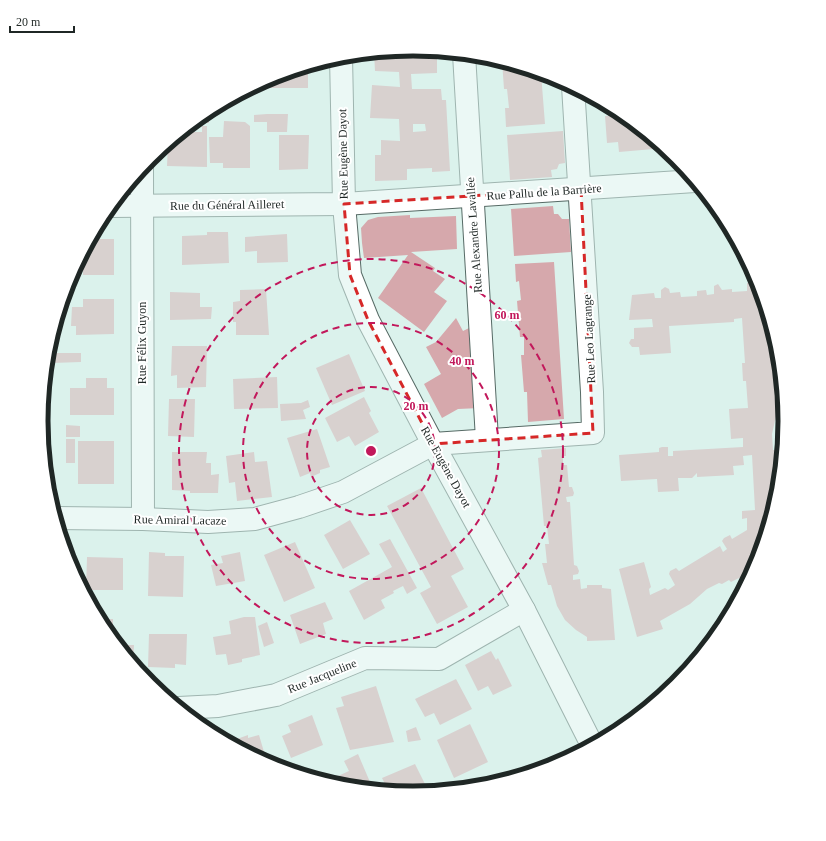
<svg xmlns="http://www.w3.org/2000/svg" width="826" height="841" viewBox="0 0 826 841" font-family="Georgia,serif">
<rect width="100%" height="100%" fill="#dbf2ec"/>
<g fill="#d6a8ac" fill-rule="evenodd">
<path d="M413,49L437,51V73L411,74L412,89H441L442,100H446L450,171L432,172V168L407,169V180L375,181V155H381V140L400,141L399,119L370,118L372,85L400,87L399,72L375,71L374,52ZM413,124H425L426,131L413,132Z"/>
<polygon points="502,61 541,73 545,124 506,127 505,108 509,108 507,89 504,89"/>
<polygon points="308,65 308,88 266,88 266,79"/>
<polygon points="616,110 620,111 665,148 619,152 618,142 607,143 605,116 617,115"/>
<polygon points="267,114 288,114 287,132 267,132 267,122 254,122 254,115"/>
<rect x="200" y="116" width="9" height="7"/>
<polygon points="224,121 245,122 250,126 250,168 223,168 223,163 210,163 209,137 223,137"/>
<polygon points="202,126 207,126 207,167 167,166 168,143 182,132 202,132"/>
<polygon points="563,131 565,163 559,164 557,169 551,170 552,177 510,180 507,135"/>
<polygon points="279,135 309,135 308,169 279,170"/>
<polygon points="553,206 554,214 558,214 562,219 569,219 571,252 514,256 511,209"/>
<polygon points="410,215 410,218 456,216 457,249 411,252 435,268 433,271 445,279 434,292 447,301 424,332 378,298 408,255 364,258 362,243 361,228 368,220 378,217"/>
<polygon points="207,232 228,232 229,263 182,265 182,236 207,235"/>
<polygon points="287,234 288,262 257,263 257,251 245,252 245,237"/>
<polygon points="90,239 114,239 114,275 83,275 83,265 76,265"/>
<polygon points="554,262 564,419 528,422 527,392 524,392 521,355 524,355 524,337 520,337 517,301 521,300 519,281 516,282 515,264"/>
<polygon points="757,281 773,331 774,354 778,353 779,364 775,365 776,371 780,371 781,386 781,389 775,389 777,412 772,434 773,450 779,450 780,472 778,493 757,563 741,577 731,582 729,580 722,584 719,583 707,589 690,604 660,621 663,629 637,637 619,569 644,562 651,587 649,589 650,595 665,588 668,590 675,585 669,574 670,571 676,568 679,571 720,546 723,552 727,549 722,541 724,538 730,535 732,539 747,530 747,518 742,519 742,511 755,510 752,455 743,456 744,465 733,466 734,475 697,477 697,473 692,478 678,478 679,491 658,492 657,479 621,481 619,455 659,452 659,448 662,447 668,447 668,456 673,456 673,451 743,447 743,438 731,439 729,409 748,408 746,381 743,381 742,363 745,363 742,318 734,319 734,322 669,326 671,353 640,355 639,347 632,347 629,343 631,339 634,339 634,328 653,327 652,319 629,320 632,295 654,293 655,298 661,298 661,290 665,287 669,289 670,293 680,292 681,297 697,296 697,291 706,290 707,295 714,294 714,286 718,284 722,290 732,289 732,292 747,291 747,283"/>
<polygon points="266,289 269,335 236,335 236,322 233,322 233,302 240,301 240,290"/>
<polygon points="170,292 200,293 200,307 212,307 211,319 170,320"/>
<polygon points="83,299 114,299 114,334 76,335 76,326 71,326 72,307 83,307"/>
<polygon points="456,318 463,331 475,325 480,408 458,409 442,418 424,384 441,374 426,347 436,342"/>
<polygon points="172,346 207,346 206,387 177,388 177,375 171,376"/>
<polygon points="52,353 81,353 81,362 52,363"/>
<polygon points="349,354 365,391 332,405 316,368"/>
<polygon points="45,377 47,377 48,423 41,423"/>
<polygon points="277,377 278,408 234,409 233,379"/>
<polygon points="86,378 107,378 107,388 114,388 114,415 70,415 70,388 86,388"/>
<polygon points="364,397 371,411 369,413 379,432 355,446 349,436 337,442 325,418"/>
<polygon points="169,399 195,399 194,437 168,436"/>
<polygon points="308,400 310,407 303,410 306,419 281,421 280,404 301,403"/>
<polygon points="66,425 80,426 80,437 66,437"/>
<polygon points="317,429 330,467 320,470 320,473 311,477 310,473 300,477 287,438"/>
<rect x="66" y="439" width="9" height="24"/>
<rect x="78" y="441" width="36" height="43"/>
<polygon points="566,448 566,456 563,456 563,465 567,465 569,487 572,487 574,493 573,496 566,497 567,502 570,502 574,565 577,566 579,571 578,574 573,575 573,580 580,579 581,589 587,588 587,585 602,585 602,588 611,589 615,640 587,641 587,637 576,630 565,620 557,606 551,585 548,585 542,563 547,563 545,544 549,544 547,526 544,526 538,458 542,457 541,450"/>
<polygon points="44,449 47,449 47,475 46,475"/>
<polygon points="172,452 207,452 206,463 211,463 211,475 219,474 218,493 190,493 190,491 172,490"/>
<polygon points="254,452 255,462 267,461 272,497 237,501 235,482 229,483 226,456"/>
<polygon points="421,488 464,569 451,576 468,607 437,624 420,593 431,587 387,506"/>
<polygon points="350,520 370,554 343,569 324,535"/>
<polygon points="390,539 417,588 407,594 403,586 393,591 394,593 381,600 385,608 364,620 349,591 392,567 379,544"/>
<polygon points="295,542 315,588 284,602 264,555"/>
<polygon points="149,552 165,553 165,556 184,556 183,597 148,596"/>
<polygon points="240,552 245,581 216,586 211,565 223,563 221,556"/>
<polygon points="87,557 123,558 123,590 86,590"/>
<polygon points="325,602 333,619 323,623 326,634 300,644 290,615"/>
<polygon points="244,617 255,617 260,655 242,659 242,662 228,665 226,654 216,655 213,637 231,634 229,621"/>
<polygon points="99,619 113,619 113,626 103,627"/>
<polygon points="267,622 274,643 264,647 258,626"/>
<polygon points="149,634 187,634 186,665 175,664 175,668 148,667"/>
<polygon points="118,645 134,645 133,663 129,658"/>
<polygon points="491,651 496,660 498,658 512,686 493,695 488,686 478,691 465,665"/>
<polygon points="456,679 472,709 440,725 434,713 425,717 415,699"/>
<polygon points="376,686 394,742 350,750 336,708 344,706 341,697"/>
<polygon points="312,715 323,745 291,758 282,736 291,732 288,725"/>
<polygon points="470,724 488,762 454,778 437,740"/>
<polygon points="416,727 421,740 408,742 406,731"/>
<polygon points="248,735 248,738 259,735 267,762 232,743 238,742 237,739"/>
<polygon points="358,754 373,789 340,785 327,781 349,771 344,761"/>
<polygon points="415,764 426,786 411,792 388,790 382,778"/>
</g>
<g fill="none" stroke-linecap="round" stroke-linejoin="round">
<defs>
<g id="street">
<polyline points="464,54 487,439"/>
<polyline points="341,56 344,204 350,275 368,320 433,444 524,610 592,745"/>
<polyline points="142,168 143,519"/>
<polyline points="110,206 344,204 695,181"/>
<polyline points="56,518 143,519 208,522 255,519 299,507 343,492 433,444 593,433 592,392 573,86"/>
<polyline points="179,708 218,706 276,695 365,658 439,659 524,610"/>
</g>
</defs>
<use href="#street" stroke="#566a65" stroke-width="24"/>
<use href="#street" stroke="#fff" stroke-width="22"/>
</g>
<path d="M0 0H826V841H0ZM581,189L593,433L433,444L368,320L350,275L344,204Z" fill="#dbf2ec" fill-opacity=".55" fill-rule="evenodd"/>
<path fill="none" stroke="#d62828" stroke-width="3" stroke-dasharray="8 5" stroke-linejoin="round" d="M581,189L593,433L433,444L368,320L350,275L344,204Z"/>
<g fill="none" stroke="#c2185b" stroke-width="2" stroke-dasharray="7 5">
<circle cx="371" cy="451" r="64"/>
<circle cx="371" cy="451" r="128"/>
<circle cx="371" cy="451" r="192"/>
</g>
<g text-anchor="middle" stroke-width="4" stroke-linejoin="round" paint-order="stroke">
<g font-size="12" fill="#1f2725" stroke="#fff">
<text transform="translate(343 154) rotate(-91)" y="4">Rue Eugène Dayot</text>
<text transform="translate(544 192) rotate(-4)" y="4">Rue Pallu de la Barrière</text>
<text transform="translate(227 205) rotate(-1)" y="4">Rue du Général Ailleret</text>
<text transform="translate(474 235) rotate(-94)" y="4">Rue Alexandre Lavallée</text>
<text transform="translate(589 339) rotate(-93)" y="4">Rue Leo Lagrange</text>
<text transform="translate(142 343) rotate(-90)" y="4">Rue Félix Guyon</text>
<text transform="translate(446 467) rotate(61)" y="4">Rue Eugène Dayot</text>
<text transform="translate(180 520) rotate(1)" y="4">Rue Amiral Lacaze</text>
<text transform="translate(322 676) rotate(-22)" y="4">Rue Jacqueline</text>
</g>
</g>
<path d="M0 0H826V841H0ZM48 421a365 365 0 1 1 730 0a365 365 0 1 1-730 0Z" fill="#fff" fill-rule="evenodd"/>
<path fill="none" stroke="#1f2725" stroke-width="5" d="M48 421a365 365 0 1 1 730 0a365 365 0 1 1-730 0Z"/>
<circle cx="371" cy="451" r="6" fill="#c2185b" stroke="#fff" stroke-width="2"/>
<g font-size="12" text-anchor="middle" font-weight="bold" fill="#c2185b" stroke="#fff" stroke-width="4" stroke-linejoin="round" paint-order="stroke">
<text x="507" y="319">60 m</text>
<text x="462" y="365">40 m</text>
<text x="416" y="410">20 m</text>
</g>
<path d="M10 26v6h64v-6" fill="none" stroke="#1f2725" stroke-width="2"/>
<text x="16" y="26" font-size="12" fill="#1f2725" stroke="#ffffff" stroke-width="3" paint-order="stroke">20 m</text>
</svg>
